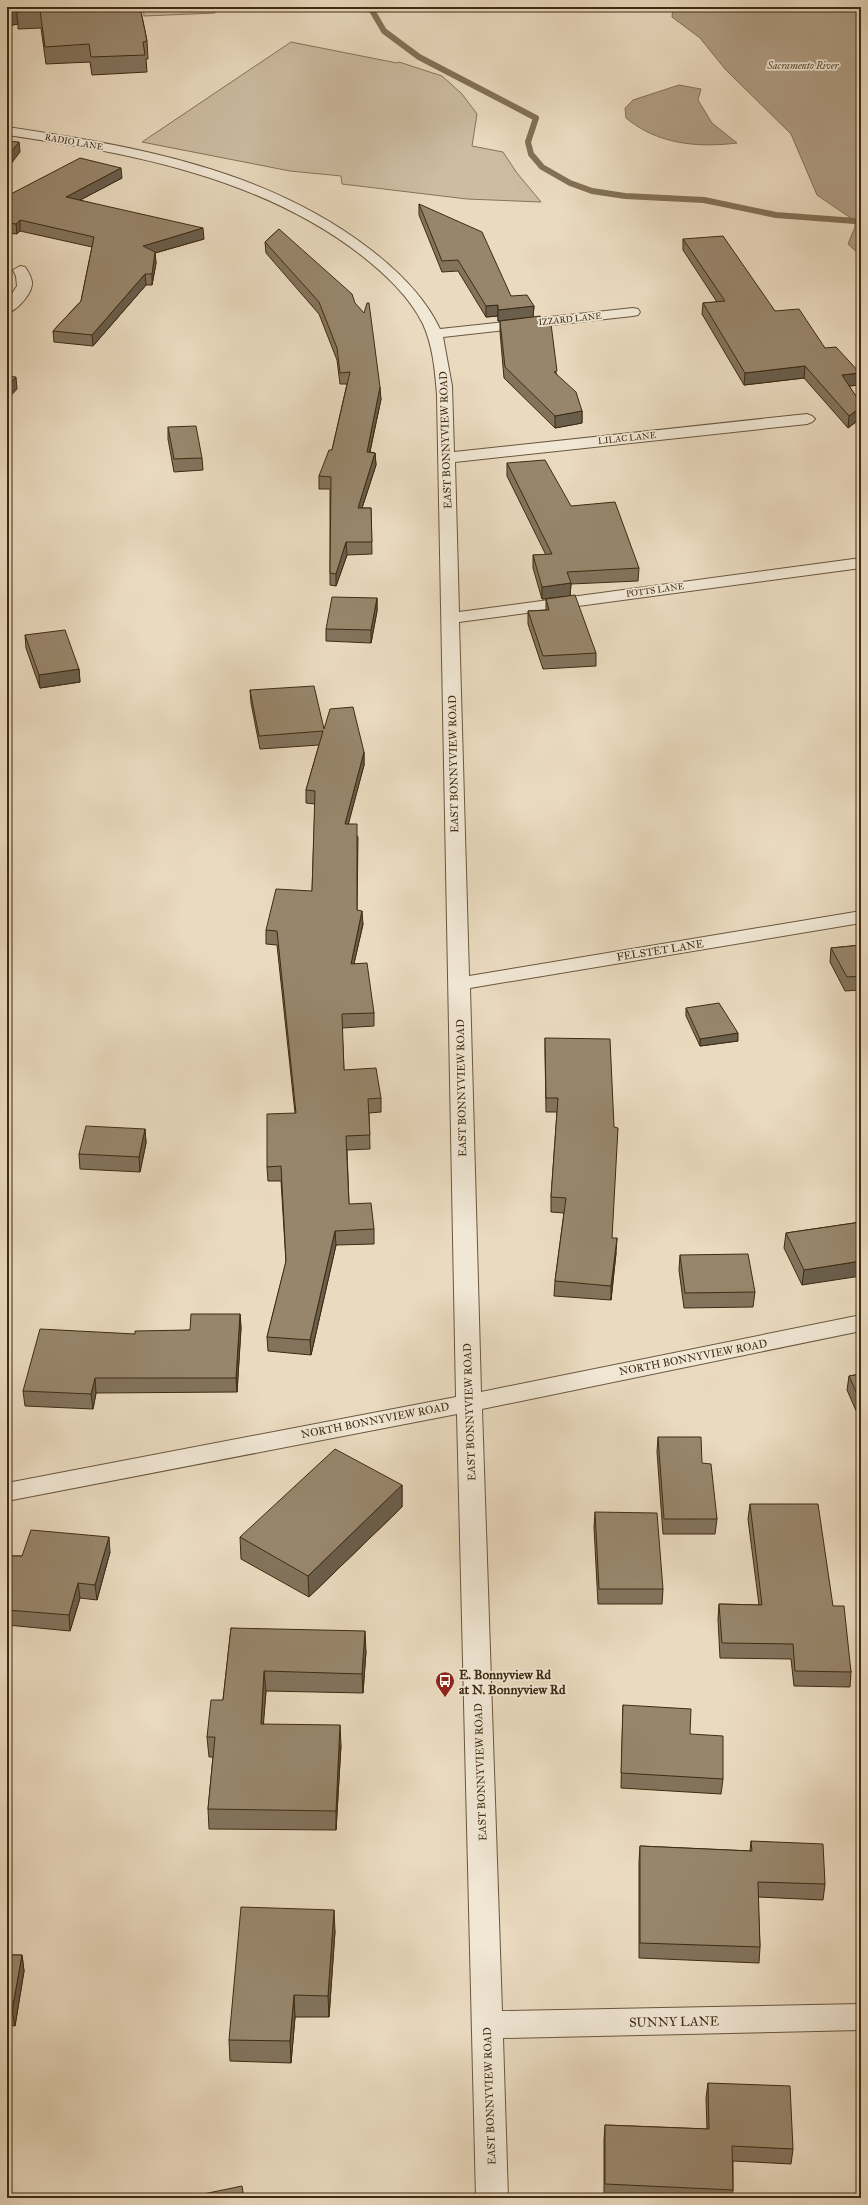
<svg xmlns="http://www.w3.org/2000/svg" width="868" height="2205" viewBox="0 0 868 2205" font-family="'IM FELL Great Primer',serif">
<rect width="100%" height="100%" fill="#eadabf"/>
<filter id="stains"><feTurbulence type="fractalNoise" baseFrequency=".005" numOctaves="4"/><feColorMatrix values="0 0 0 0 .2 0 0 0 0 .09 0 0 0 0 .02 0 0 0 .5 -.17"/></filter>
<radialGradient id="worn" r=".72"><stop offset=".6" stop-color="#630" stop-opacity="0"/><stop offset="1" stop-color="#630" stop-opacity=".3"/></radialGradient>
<g fill="#cdbca2" stroke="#86745a">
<polygon points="143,7 214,7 215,13 144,16"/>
<polygon points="291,42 397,63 399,62 442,76 462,94 477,114 472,146 503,152 517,173 541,202 467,199 342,184 341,176 290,171 142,142"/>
</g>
<g fill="#b09e84" stroke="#837056">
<polygon points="673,7 861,7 861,256 848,244 855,227 855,221 817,195 791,134 725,69 700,38 672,17"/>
<path d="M679,85L701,89L698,100L712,123L737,143C697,148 657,144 626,118L625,108L633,100Z"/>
</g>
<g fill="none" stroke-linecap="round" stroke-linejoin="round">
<polyline stroke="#837056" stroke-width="6" points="370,7 384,31 419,57 536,118 528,142 531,154 542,167 570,183 592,191 625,196 704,200 776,215 855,221"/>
<defs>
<g id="minor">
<path d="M7,127C134,146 267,169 371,250C398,271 425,297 440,329L633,308L638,309L640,312L638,315L633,316L443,337L452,386L454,452L807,414L812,416L815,419L812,422L807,424L455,462L459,612L861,558V568L459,622L469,976L861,911V923L470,988L481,1392L861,1315V1331L482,1409L502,2011L861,2004V2030L503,2038L508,2198H476L457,1414L7,1501V1483L456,1397L437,395C435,371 433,346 423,324C409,296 385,274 361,255C260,177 131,153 7,135Z"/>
<path d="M20,266L25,267C28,271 31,276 32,282C33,293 17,311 7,313V301L17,286L16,276L13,270Z"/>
</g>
</defs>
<use href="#minor" stroke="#6a573d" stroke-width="2"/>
<use href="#minor" fill="#f1e7d5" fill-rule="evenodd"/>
</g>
<g fill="#83735d" stroke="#3f2b12">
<polygon points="7,7 140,7 147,41 148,59 146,59 147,72 92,75 90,62 46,64 41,28 18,29 18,24 7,26"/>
<polygon points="122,178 80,200 204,239 155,253 156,263 152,285 146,285 93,346 54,342 53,331 81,301 92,247 20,231 17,234 7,233 7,196"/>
<polygon points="419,204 511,296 534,306 533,317 557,375 582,411 582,423 555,428 504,378 500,332 500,321 498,321 498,316 486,317 458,271 442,272 419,215"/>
<polygon points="279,229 381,399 370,452 375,453 376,465 362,508 371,508 372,554 347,555 336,586 330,585 330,489 319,489 319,476 332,450 347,384 340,384 337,360 319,314 266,253 265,242"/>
<polygon points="683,239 775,311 825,348 859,385 849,386 861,404 861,418 848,428 804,378 744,385 702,314 703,303 717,302 683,250"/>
<polygon points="168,427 202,458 203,470 174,472 168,439"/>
<polygon points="507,463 571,506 639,568 638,581 571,584 570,596 542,599 533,568 533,555 546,555 507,476"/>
<polygon points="377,598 377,611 371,643 326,641 326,629"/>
<polygon points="546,599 596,653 596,666 543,669 528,624 528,611 546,610"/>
<polygon points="25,635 79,669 80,682 40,688 26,648"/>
<polygon points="250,690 324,729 364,752 364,765 348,824 358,837 357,910 363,924 354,963 374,1013 374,1026 342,1028 344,1070 381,1098 381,1112 369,1113 370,1149 347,1150 349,1204 374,1229 374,1244 336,1245 311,1355 268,1351 267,1337 286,1262 281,1181 268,1181 267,1167 295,1113 277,945 266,944 266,930 312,891 315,804 306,803 306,790 319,745 260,749 251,703"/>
<polygon points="861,945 861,990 845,991 830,962 831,948"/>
<polygon points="686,1008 738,1041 700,1046 686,1016"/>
<polygon points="545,1038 612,1238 616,1253 611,1300 554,1296 555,1281 564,1213 551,1212 551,1197 557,1112 546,1112 545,1052"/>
<polygon points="145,1129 146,1143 140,1172 80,1169 79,1154"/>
<polygon points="861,1222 802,1285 784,1248 786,1233"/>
<polygon points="680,1255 755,1292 753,1307 684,1308 679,1270"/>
<polygon points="240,1314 241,1328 237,1392 96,1393 93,1409 25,1406 23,1391 135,1334 190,1330"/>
<polygon points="861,1374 861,1422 847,1390 849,1376"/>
<polygon points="658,1437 702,1463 717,1519 715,1534 663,1534 657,1452"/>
<polygon points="402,1485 402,1507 309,1597 241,1559 240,1537"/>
<polygon points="750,1504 833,1606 851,1672 850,1687 794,1686 791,1659 720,1658 718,1619 719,1604 759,1605 748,1519"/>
<polygon points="595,1512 663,1589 662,1604 598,1604 594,1527"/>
<polygon points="110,1552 97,1600 80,1598 70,1631 7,1625 7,1556 22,1556"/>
<polygon points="231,1628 366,1651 363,1693 266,1691 263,1724 341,1745 336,1830 209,1829 208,1809 213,1757 209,1757 207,1737 223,1700"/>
<polygon points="623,1705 690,1734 723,1779 721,1794 621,1788"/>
<polygon points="751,1841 825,1884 823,1900 758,1897 760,1947 759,1963 639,1958 639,1862 640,1846 750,1851"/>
<polygon points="335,1931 329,2017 295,2017 291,2063 230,2061 229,2040"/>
<polygon points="7,1955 22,1955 24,1971 15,2026 7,2025"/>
<polygon points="708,2083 793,2149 791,2164 733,2161 733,2190 732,2198 604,2198 604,2140 605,2125 707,2129 706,2098"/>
</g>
<g fill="#6a5e4c" stroke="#3f2b12">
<polygon points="16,7 18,24 7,26 7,8"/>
<polygon points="19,142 20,152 7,169 7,157"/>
<polygon points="121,168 122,178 67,207 66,197"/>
<polygon points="20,220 20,231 17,234 16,224"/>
<polygon points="203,228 204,239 155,253 156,263 152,285 152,274 143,246"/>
<polygon points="145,274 146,285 93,346 92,335"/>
<polygon points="498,305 498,316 486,317 486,306"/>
<polygon points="534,306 533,317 498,321 498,310"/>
<polygon points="805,366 804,378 744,385 745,373"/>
<polygon points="860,373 859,385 841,387 842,375"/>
<polygon points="16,377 17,389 7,400 7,387"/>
<polygon points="380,387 381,399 367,464 367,452"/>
<polygon points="861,407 861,418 848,428 849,416"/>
<polygon points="582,411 582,423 555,428 555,416"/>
<polygon points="375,453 376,465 358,520 358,508"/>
<polygon points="346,542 347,555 336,586 336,574"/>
<polygon points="571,583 570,596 542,599 542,587"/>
<polygon points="377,598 377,611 371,643 371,630"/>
<polygon points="79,669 80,682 40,688 39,675"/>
<polygon points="364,752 364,765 345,837 345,824"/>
<polygon points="362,911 363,924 351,977 351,964"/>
<polygon points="738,1033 738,1041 700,1046 700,1039"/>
<polygon points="145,1129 146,1143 140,1172 139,1157"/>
<polygon points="335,1231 336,1245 311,1355 310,1340"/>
<polygon points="617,1238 616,1253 611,1300 611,1286"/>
<polygon points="861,1261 861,1276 802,1285 804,1270"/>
<polygon points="240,1314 241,1328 237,1392 236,1378"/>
<polygon points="95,1378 96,1393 93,1409 91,1394"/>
<polygon points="402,1485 402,1507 309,1597 308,1576"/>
<polygon points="109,1537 110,1552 97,1600 95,1585"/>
<polygon points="78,1583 80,1598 70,1631 69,1615"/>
<polygon points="365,1631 366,1651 363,1693 362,1674"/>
<polygon points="264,1671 266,1691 262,1743 261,1724"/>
<polygon points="340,1725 341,1745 336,1830 336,1811"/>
<polygon points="334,1910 335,1931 329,2017 328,1996"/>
<polygon points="22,1955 24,1971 15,2026 12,2011"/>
<polygon points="294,1995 295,2017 291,2063 290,2041"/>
</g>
<g fill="#98866c" stroke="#3f2b12">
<polygon points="7,7 140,7 147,41 143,42 145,55 91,57 89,44 45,47 40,10 17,12 16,7 7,8"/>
<polygon points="7,141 19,142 7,157"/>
<polygon points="80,158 121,168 66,197 203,228 143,246 155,252 152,274 145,274 92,335 53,331 81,301 94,237 20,220 16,224 7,223 7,196"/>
<polygon points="419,204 482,232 511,296 527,295 534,306 498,310 498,305 486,306 458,260 442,261"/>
<polygon points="279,229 352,294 355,303 364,313 367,303 369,303 380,387 367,452 375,453 358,508 371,508 372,542 346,542 336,574 330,573 331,477 319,476 329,450 332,450 350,372 340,373 337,348 319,302 265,242"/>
<polygon points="723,236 775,311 799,309 825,348 836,347 860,373 842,375 861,404 861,407 849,416 805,366 745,373 703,303 725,301 683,239"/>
<polygon points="540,316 545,324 551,324 557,371 554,372 576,392 582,411 555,416 505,367 500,321"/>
<polygon points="7,376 16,377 7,387"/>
<polygon points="196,426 202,458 174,459 168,427"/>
<polygon points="545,460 571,506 615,502 639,568 567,572 571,583 542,587 533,555 552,554 507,463"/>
<polygon points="575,595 596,653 543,656 528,611 549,610 546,599"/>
<polygon points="332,597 377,598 371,630 326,629"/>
<polygon points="65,630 79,669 39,675 25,635"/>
<polygon points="314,686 324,729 330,709 353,707 364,752 345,824 357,824 357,910 362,911 351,964 367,963 374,1013 342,1014 344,1070 376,1068 381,1098 368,1099 370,1135 346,1136 349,1204 371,1203 374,1229 335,1231 310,1340 267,1337 286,1261 281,1166 267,1167 267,1114 296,1113 277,931 266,930 276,889 312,891 315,791 306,790 323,731 259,736 250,690"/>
<polygon points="861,945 861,976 847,977 831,948"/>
<polygon points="719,1003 738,1033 700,1039 686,1008"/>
<polygon points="545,1038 610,1039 614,1127 618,1128 612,1238 617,1238 611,1286 555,1281 566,1198 551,1197 558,1098 546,1098"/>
<polygon points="86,1126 145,1129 139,1157 79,1154"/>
<polygon points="861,1222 861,1261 804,1270 786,1233"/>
<polygon points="748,1254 755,1292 685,1293 680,1255"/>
<polygon points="191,1314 240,1314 236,1378 95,1378 91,1394 23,1391 40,1329 135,1334 135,1331 190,1330"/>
<polygon points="861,1374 861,1403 849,1376"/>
<polygon points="658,1437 701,1437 702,1463 711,1464 717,1519 664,1519"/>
<polygon points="335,1449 402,1485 308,1576 240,1537"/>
<polygon points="750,1504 818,1504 833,1606 844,1606 851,1672 795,1671 793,1644 722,1643 719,1604 762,1605"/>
<polygon points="595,1512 657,1513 663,1589 599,1589"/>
<polygon points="31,1530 109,1537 95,1585 78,1583 69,1615 7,1610 7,1556 22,1556"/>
<polygon points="231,1628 365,1631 362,1674 264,1671 261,1724 340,1725 336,1811 208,1809 215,1737 207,1737 211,1700 223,1700"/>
<polygon points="623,1705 691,1709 690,1734 723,1736 723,1779 621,1773"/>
<polygon points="751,1841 823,1844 825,1884 758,1882 760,1947 640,1943 640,1846 752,1851"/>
<polygon points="241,1907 334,1910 328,1996 294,1995 290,2041 229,2040"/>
<polygon points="7,1955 22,1955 12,2011 7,2010"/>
<polygon points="708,2083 790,2086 793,2149 732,2146 733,2190 605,2184 605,2125 709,2129"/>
<polygon points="242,2186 244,2198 184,2198"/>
</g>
<defs>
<symbol id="bus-pin" viewBox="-11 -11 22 30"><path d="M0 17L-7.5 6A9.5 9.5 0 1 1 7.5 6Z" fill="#8f2418" stroke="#f1e7d5"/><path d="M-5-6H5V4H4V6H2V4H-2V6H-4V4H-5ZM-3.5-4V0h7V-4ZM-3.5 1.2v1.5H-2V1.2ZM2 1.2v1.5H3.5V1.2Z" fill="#fff"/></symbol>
</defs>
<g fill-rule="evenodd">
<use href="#bus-pin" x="434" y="1670" width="22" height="30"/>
</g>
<g text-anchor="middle" stroke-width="3.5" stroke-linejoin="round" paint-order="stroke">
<g font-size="9" fill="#3f2b12" stroke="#f1e7d5">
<text transform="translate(74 142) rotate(10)" y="3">RADIO LANE</text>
<text transform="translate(570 319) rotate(-6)" y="3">IZZARD LANE</text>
<text transform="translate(627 438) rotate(-6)" y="3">LILAC LANE</text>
<text transform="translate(655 590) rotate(-8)" y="3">POTTS LANE</text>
</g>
<g font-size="10" font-style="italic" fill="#5b482e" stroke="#f1e7d5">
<text x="803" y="69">Sacramento River</text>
</g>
<g font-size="11" fill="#3f2b12" stroke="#f1e7d5">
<text transform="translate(445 440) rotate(-92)" y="4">EAST BONNYVIEW ROAD</text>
<text transform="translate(453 764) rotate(-91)" y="4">EAST BONNYVIEW ROAD</text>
<text transform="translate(660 950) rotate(-9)" y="4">FELSTET LANE</text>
<text transform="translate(461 1088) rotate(-91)" y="4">EAST BONNYVIEW ROAD</text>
<text transform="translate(693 1357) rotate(-11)" y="4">NORTH BONNYVIEW ROAD</text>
<text transform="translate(469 1412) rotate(-92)" y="4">EAST BONNYVIEW ROAD</text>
<text transform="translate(375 1420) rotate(-11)" y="4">NORTH BONNYVIEW ROAD</text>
<text transform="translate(480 1772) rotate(-92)" y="4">EAST BONNYVIEW ROAD</text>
<text transform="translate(489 2096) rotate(-92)" y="4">EAST BONNYVIEW ROAD</text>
</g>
<g font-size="13" font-weight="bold" fill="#3f2b12" stroke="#f1e7d5" text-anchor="start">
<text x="459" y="1679">E. Bonnyview Rd<tspan x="459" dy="15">at N. Bonnyview Rd</tspan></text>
</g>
<g font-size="13" fill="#3f2b12" stroke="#f1e7d5">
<text transform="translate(674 2021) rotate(-1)" y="5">SUNNY LANE</text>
</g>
</g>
<rect width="868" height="2205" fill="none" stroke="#eadabf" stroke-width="24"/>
<rect x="8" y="8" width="852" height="2189" fill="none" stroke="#3f2b12" stroke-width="2"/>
<rect x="12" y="12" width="844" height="2181" fill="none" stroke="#3f2b12"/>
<rect width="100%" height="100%" filter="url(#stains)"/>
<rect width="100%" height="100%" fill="url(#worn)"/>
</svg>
